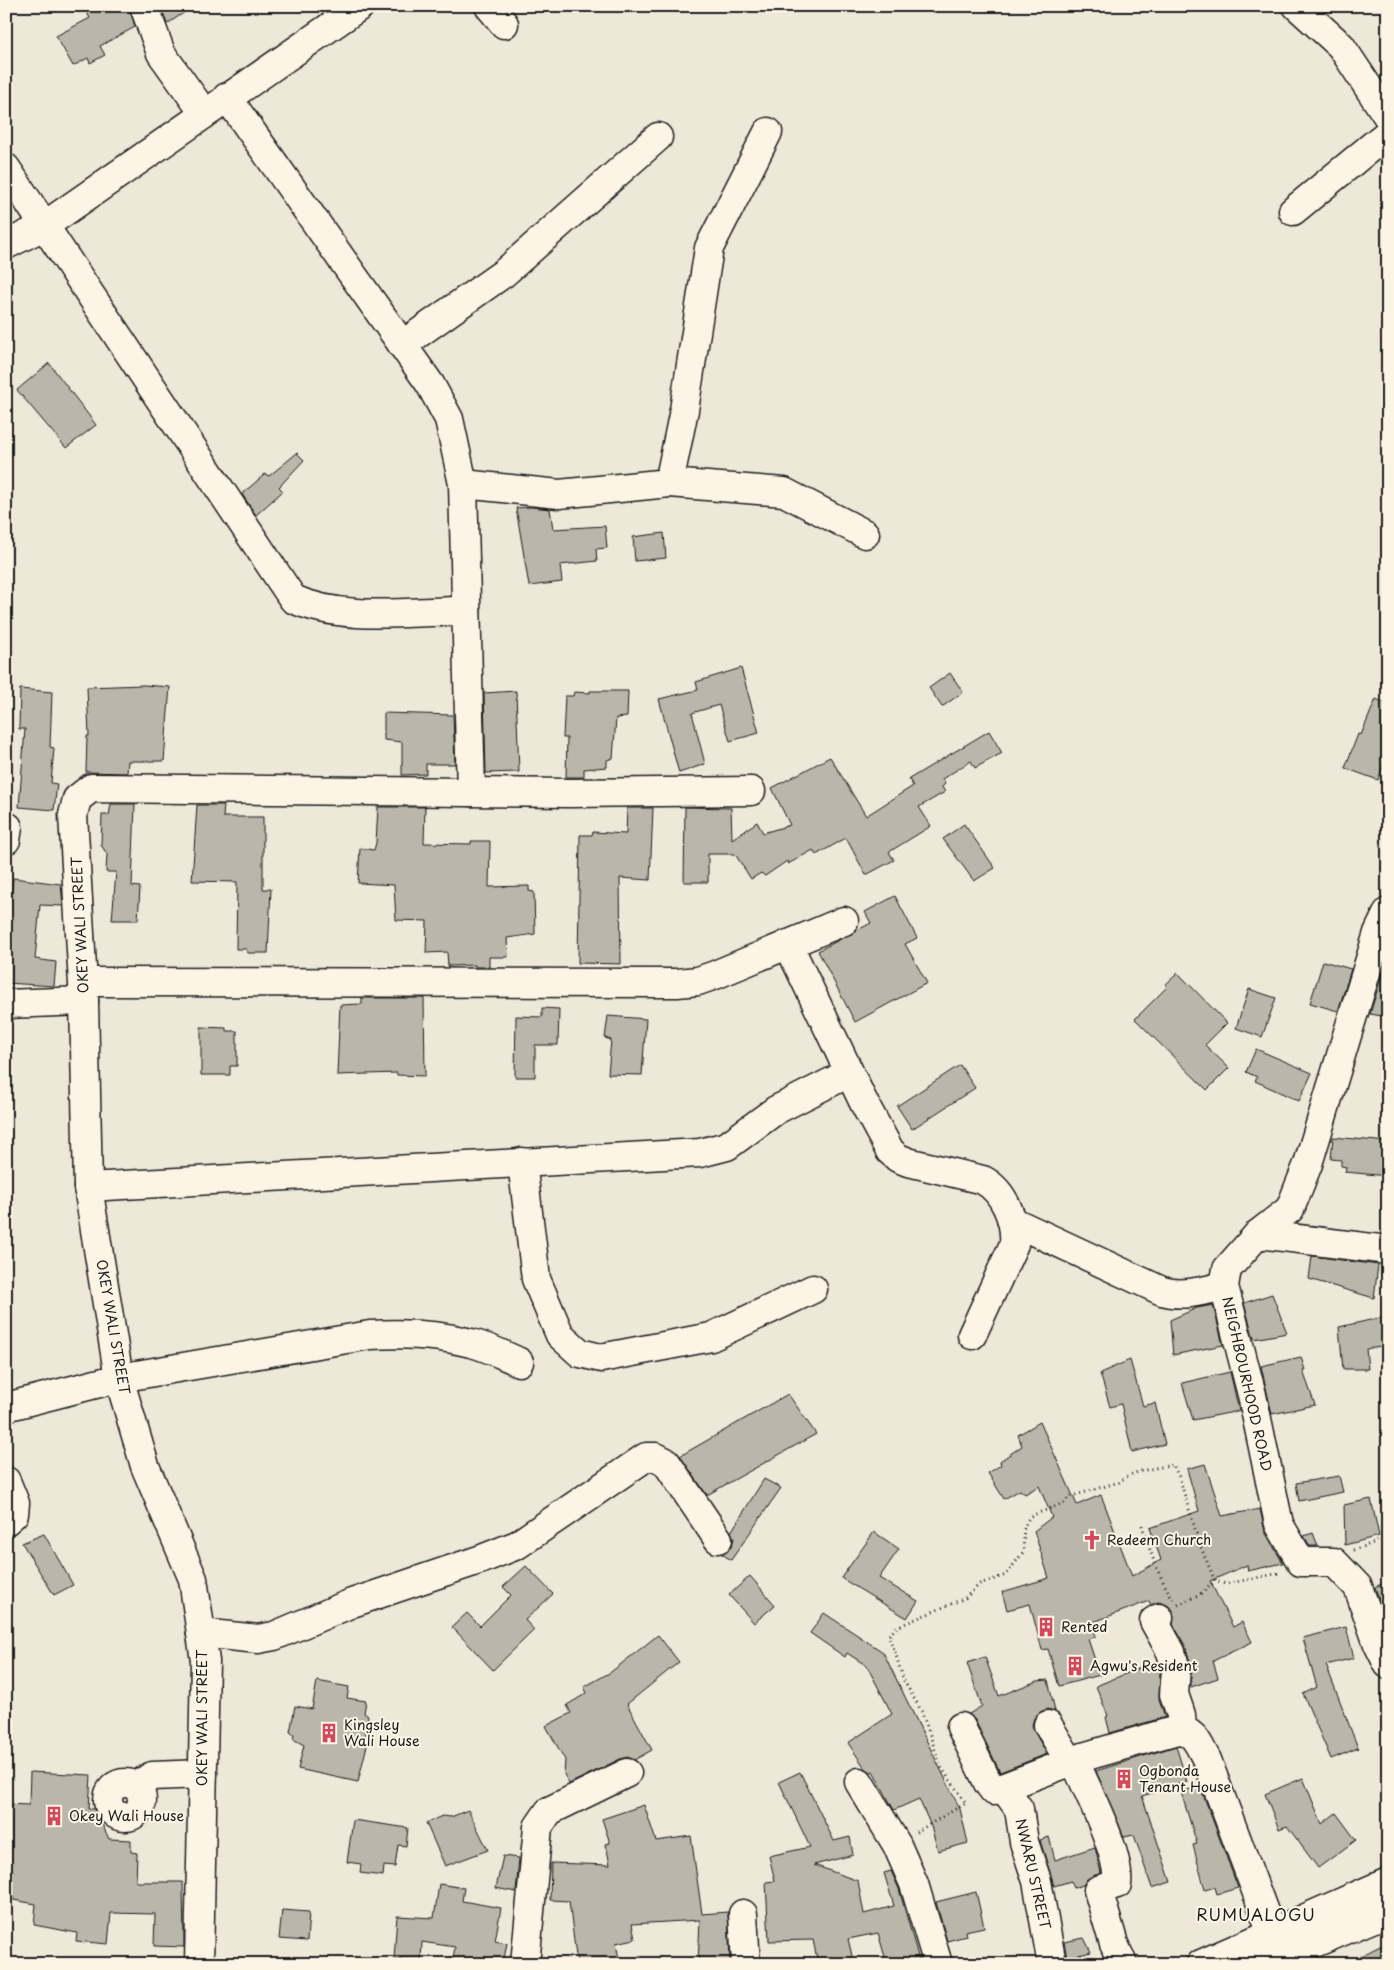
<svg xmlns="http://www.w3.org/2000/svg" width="1394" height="1970" viewBox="0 0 1394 1970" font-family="'Playpen Sans',sans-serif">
<rect width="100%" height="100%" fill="#eee8d9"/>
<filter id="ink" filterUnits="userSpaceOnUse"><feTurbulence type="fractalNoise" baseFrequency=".02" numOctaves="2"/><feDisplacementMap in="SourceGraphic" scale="10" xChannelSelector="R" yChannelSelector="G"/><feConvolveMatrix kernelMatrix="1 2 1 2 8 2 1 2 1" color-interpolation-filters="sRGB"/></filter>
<g filter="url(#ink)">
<g fill="#bab6aa" stroke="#1c1c1c">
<polygon points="83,6 129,6 135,27 100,46 105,55 90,63 88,58 73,66 56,36 90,18"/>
<polygon points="165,6 194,6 167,24 162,9"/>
<polygon points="49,363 96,425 66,448 17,390"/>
<polygon points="297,453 304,460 279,487 283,491 256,515 242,494 265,474 269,476"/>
<polygon points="531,507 550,509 553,529 605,526 607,548 596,549 597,561 560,565 562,582 529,586 516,508"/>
<polygon points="664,533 666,558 635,561 633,537"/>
<polygon points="741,668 759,733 730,741 719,705 692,713 705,764 679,773 659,699 698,690 696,682"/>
<polygon points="950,673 963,692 942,707 929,688"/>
<polygon points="143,685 170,687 164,761 128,761 127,773 86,772 87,736 89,736 87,687"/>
<polygon points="20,689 52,692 50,747 54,748 51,783 57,784 54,810 19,807 25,729 19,729"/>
<polygon points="516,691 519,772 486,773 484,693"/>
<polygon points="590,691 628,691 627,717 616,718 613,758 607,760 607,767 584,769 584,777 566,777 567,738 563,738 565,696 573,696 574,692 590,693"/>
<polygon points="1376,699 1388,704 1388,753 1378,780 1345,768 1358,734 1361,735"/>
<polygon points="384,713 453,715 455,764 426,764 426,774 402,775 402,742 384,740"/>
<polygon points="989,731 1002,753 975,768 971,761 942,779 945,784 942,787 945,792 919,807 931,826 889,852 894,860 866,875 846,838 816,855 813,850 788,864 787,861 765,876 761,873 751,879 735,854 708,854 708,882 684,882 685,807 731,808 732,839 757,822 763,833 790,825 772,788 830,757 866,816 913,786 909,779"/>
<polygon points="111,804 135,804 132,886 140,887 138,920 112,920 116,872 106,872 107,854 101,845 102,815 109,815"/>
<polygon points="197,805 224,805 223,817 263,817 263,889 271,889 268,953 248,953 246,949 236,949 237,882 192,881"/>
<polygon points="378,807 425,807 424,843 471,844 471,841 490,841 489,887 529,886 529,891 534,892 535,934 507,938 508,957 489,957 489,967 475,967 475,965 448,966 447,952 426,953 427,921 396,920 394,885 358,883 360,848 374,850 376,843"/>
<polygon points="627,808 653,808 650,880 620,878 621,964 578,963 580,835 592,835 593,832 626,834"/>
<polygon points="964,824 995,868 974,881 943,839"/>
<polygon points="13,878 61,884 63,906 40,905 35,959 56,962 54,986 6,983 6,941"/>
<polygon points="895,896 917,938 905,944 927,983 855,1022 818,951 871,923 865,912"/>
<polygon points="1388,955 1388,1017 1370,1014"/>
<polygon points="1323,961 1351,969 1338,1011 1310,1003"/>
<polygon points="1178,973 1227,1023 1205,1045 1229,1068 1207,1090 1135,1019 1167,987 1165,985"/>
<polygon points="1249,989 1276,998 1262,1037 1236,1028"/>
<polygon points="362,998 424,998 425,1076 397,1075 397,1073 337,1075 340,1005 362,1004"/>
<polygon points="542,1008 559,1009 558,1045 535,1045 535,1077 515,1077 516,1016 542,1017"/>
<polygon points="608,1016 646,1019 642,1075 608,1074 611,1040 605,1038"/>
<polygon points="201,1027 226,1028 226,1031 237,1031 237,1066 230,1066 230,1075 201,1075"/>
<polygon points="1256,1049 1312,1073 1299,1101 1255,1081 1257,1077 1246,1072"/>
<polygon points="960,1065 975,1088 912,1129 897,1106"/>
<polygon points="1333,1137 1388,1142 1388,1176 1345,1172 1346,1167 1341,1166 1341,1160 1331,1159"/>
<polygon points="1312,1256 1378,1265 1374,1298 1309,1279"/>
<polygon points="1272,1294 1287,1333 1254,1339 1244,1303"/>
<polygon points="1213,1305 1223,1345 1173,1355 1170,1320 1197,1308"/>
<polygon points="1388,1316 1388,1346 1366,1349 1368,1369 1343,1369 1339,1327"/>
<polygon points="1301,1357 1305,1370 1303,1371 1315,1405 1272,1414 1261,1366"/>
<polygon points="1130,1360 1143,1406 1155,1403 1165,1444 1132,1452 1121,1404 1110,1407 1100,1373"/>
<polygon points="1230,1372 1239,1411 1193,1420 1182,1383"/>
<polygon points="788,1394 816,1434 707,1495 680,1456"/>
<polygon points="1040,1422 1077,1505 1101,1495 1132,1576 1161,1560 1150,1528 1199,1511 1187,1469 1205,1464 1222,1516 1260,1509 1265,1532 1283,1563 1248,1571 1247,1565 1210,1581 1233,1627 1242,1622 1252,1642 1213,1661 1218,1678 1191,1687 1191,1665 1185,1645 1173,1624 1173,1610 1166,1604 1158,1602 1151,1605 1149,1601 1091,1623 1096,1636 1088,1639 1100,1675 1059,1686 1048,1649 1042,1650 1030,1604 1007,1610 1002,1592 1049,1578 1034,1531 1052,1517 1039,1486 1025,1494 1020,1490 1004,1499 988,1473 1001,1465 1000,1461 1022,1446 1018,1435"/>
<polygon points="1339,1476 1343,1492 1299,1501 1296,1483"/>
<polygon points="764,1479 781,1488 731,1560 722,1554 732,1546 734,1538 731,1532"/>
<polygon points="1371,1499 1379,1536 1345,1545 1344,1505"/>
<polygon points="874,1532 899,1549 879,1578 918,1601 907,1618 841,1578"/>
<polygon points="1313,1533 1318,1546 1310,1546 1304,1536"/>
<polygon points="44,1534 73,1585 54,1595 22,1543"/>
<polygon points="526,1566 553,1594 525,1620 534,1630 493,1670 452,1627 467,1613 480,1626 511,1595 503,1587"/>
<polygon points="750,1576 775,1605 754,1623 729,1595"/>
<polygon points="1388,1581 1388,1625 1375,1587"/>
<polygon points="824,1613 883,1652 960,1809 968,1843 938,1851 931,1826 919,1799 894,1810 873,1771 871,1772 865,1768 848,1743 892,1714 867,1666 847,1653 845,1657 810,1633"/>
<polygon points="1346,1627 1354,1658 1326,1665 1358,1748 1331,1759 1303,1694 1317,1687 1303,1638"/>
<polygon points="658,1635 679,1662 627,1704 652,1750 634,1760 628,1757 620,1759 569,1784 564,1774 565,1760 546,1726 571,1713 567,1705 587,1693 584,1687 611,1672"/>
<polygon points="985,1657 999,1696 1037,1681 1048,1680 1055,1711 1047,1709 1040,1712 1034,1718 1032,1725 1035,1733 1047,1754 1000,1772 975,1720 969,1714 982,1706 967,1663"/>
<polygon points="1157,1661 1160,1671 1159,1699 1165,1717 1110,1733 1106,1717 1108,1716 1096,1686"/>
<polygon points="317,1681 349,1687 347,1698 366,1701 364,1713 368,1716 365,1739 368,1741 358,1782 298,1769 304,1745 293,1739 294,1735 290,1732 295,1706 312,1709"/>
<polygon points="1176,1746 1187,1782 1142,1796 1171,1882 1152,1888 1134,1835 1124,1837 1096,1771"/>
<polygon points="30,1772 91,1775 89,1809 101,1809 101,1822 109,1839 131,1840 131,1852 137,1853 136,1882 183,1882 184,1947 154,1946 155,1914 111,1913 108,1944 76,1941 77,1933 34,1925 36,1904 13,1900 14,1898 6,1897 6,1804 29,1805"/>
<polygon points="800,1772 834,1841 850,1837 853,1855 814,1865 858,1881 864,1914 894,1906 884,1873 891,1871 899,1889 919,1960 906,1964 887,1964 878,1933 848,1939 854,1964 818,1964 813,1940 769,1941 766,1882 775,1881 769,1856 810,1847 779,1782"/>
<polygon points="1303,1778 1322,1824 1336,1813 1356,1840 1318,1868 1287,1826 1279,1829 1265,1794"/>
<polygon points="1200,1786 1238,1888 1217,1894 1215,1887 1205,1890 1193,1845 1197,1844 1181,1792"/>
<polygon points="644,1805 656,1841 691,1836 702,1914 728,1912 730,1964 698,1964 700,1920 632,1924 635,1939 616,1943 620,1964 577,1964 569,1901 550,1900 551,1863 610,1865 606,1844 610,1843 602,1819"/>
<polygon points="468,1810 488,1850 445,1866 426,1823 442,1816 451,1817"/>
<polygon points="353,1820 408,1828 406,1846 398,1845 395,1867 384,1866 383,1876 360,1873 361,1864 347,1862"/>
<polygon points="1049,1837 1055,1860 1095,1847 1101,1873 1087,1879 1083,1885 1074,1888 1071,1881 1054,1886 1040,1840"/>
<polygon points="503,1856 519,1858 516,1892 496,1888"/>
<polygon points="439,1884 464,1888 462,1901 501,1908 495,1941 507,1943 503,1964 452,1964 455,1947 422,1942 421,1961 394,1959 397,1916 434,1918"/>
<polygon points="976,1892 984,1927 965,1931 966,1936 947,1941 936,1902"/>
<polygon points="282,1910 309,1912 307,1941 279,1939"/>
<polygon points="1084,1938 1091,1952 1067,1958 1064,1942"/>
<polygon points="1388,1942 1388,1961 1382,1964 1345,1964"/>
</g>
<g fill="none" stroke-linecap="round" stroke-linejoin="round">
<defs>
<g id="minor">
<polyline points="144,6 161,53 204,113"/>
<polyline points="489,6 504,24"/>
<polyline points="1297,6 1341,46 1388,117"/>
<polyline points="227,97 430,384 449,419 463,484 471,792"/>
<path d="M6,168L293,599C345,622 410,611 466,611"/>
<polyline points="1293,211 1388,133"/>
<polyline points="6,245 44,226 360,6"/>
<polyline points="402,345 504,273 658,137"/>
<polyline points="669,483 684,410 709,248 768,132"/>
<polyline points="463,484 559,494 669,483 784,492 865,534"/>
<polyline points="6,840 8,827"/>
<polyline points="1388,912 1378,933 1308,1164 1290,1209 1258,1234 1227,1269 1224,1286 1252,1395 1279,1524 1301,1562 1334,1562 1358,1587 1378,1644 1388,1664"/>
<path d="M788,944L864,1103L890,1151L898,1158L908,1162L983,1180C1004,1191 1016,1221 1014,1244L972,1335"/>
<polyline points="84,982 677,983 698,981 715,975 844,921"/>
<polyline points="6,1004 84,1001"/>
<polyline points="522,1162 536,1279 560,1335 580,1353 601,1358 711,1337 813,1289"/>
<polyline points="88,1187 700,1153 727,1146 776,1110 849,1073"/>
<path d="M1012,1221L1162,1291C1183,1297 1203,1291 1224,1286"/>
<polyline points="1258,1234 1388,1250"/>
<path d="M6,1407L119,1378L370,1335C405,1333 438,1334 471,1343C488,1347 503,1355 519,1362"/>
<polyline points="6,1481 15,1503 14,1514 6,1521"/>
<polyline points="1159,1618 1154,1621 1171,1652 1176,1669 1174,1694 1181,1715 1182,1730"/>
<polyline points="201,1633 258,1639 274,1636 352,1603 482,1559 517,1545 646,1457 656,1457 666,1462 718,1539"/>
<polyline points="1048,1725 1070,1762"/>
<path d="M961,1727L988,1783L994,1791L1083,1757L1177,1730C1195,1730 1199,1746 1207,1760L1272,1933"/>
<path d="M1074,1760C1087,1789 1121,1855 1117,1884L1098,1890L1114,1944L1123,1964"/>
<polyline points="859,1782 897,1845 914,1884 938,1964"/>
<circle cx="125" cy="1800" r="17"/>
<polyline points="136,1786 152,1776 203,1774"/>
<polyline points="1004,1788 1019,1809 1024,1842 1037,1881 1052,1964"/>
<polyline points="743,1914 746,1964"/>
<polyline points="199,1964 205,1661 193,1579 145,1466 119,1378 88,1187 84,1001 73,815 77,799 91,788 570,793 751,791"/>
<polyline points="525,1964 538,1827 549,1811 627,1773"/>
</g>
<g id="major">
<polyline points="1201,1964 1388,1882"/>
<polyline points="1265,1964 1388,1912"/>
</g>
</defs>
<use href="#minor" stroke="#1c1c1c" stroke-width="31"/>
<use href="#major" stroke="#1c1c1c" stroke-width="31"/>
<g stroke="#1c1c1c" stroke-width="3" stroke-dasharray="1 4" stroke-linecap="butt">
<path d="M1142,1525C1150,1551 1158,1576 1173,1599"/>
<polyline points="1353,1550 1388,1538"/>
<polyline points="1178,1605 1202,1593 1215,1581"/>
<path d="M916,1832L966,1803L941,1767L922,1712L904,1681L894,1649L888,1636L897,1627L965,1598L980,1584L1006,1575L1024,1551C1023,1539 1022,1524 1031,1516L1064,1503L1069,1497L1119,1482C1132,1470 1157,1468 1173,1465L1179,1477L1200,1545L1215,1581L1226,1584L1280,1573"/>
</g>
<use href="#minor" stroke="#fcf5e5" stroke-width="28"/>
<use href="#major" stroke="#fcf5e5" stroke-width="28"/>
</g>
</g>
<defs>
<symbol id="church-bare" viewBox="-9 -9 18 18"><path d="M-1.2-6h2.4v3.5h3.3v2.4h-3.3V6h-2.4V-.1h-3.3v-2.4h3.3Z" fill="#d1495b" stroke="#fcf5e5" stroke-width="2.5" paint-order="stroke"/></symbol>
<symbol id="building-bare" viewBox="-9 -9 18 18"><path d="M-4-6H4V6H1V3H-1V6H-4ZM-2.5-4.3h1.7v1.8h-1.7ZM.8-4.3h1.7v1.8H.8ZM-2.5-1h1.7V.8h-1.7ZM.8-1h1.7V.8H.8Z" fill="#d1495b" stroke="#fcf5e5" stroke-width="2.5" paint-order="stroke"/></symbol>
</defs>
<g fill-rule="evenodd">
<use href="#church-bare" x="1078" y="1526" width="28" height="28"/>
<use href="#building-bare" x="1032" y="1613" width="28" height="28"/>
<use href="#building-bare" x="1061" y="1652" width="28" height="28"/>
<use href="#building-bare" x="315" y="1719" width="28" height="28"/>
<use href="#building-bare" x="1110" y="1765" width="28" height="28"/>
<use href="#building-bare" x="40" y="1802" width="28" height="28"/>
</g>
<g text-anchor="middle" stroke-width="4" stroke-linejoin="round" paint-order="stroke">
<g font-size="14" fill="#1c1c1c" stroke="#fcf5e5">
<text transform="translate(80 925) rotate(-93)" y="5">OKEY WALI STREET</text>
<text transform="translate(113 1327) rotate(80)" y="5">OKEY WALI STREET</text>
<text transform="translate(1247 1384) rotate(77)" y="5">NEIGHBOURHOOD ROAD</text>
<text transform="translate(202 1718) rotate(-90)" y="5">OKEY WALI STREET</text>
<text transform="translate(1033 1874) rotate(77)" y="5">NWARU STREET</text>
</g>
<g font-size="14" fill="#1c1c1c" stroke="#fcf5e5" text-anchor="start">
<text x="1107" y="1545">Redeem Church</text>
<text x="1061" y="1632">Rented</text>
<text x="1090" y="1671">Agwu's Resident</text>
<text x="344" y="1730">Kingsley<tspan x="344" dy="16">Wali House</tspan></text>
<text x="1139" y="1776">Ogbonda<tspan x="1139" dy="16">Tenant House</tspan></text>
<text x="69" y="1821">Okey Wali House</text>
</g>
<g font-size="16" letter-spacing="1" fill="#1c1c1c" stroke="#fcf5e5">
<text x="1256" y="1921">RUMUALOGU</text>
</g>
</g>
<rect width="1394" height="1970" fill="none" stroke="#fcf5e5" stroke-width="25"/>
<rect x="12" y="12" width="1369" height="1945" fill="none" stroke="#1c1c1c" stroke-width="2" filter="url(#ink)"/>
</svg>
